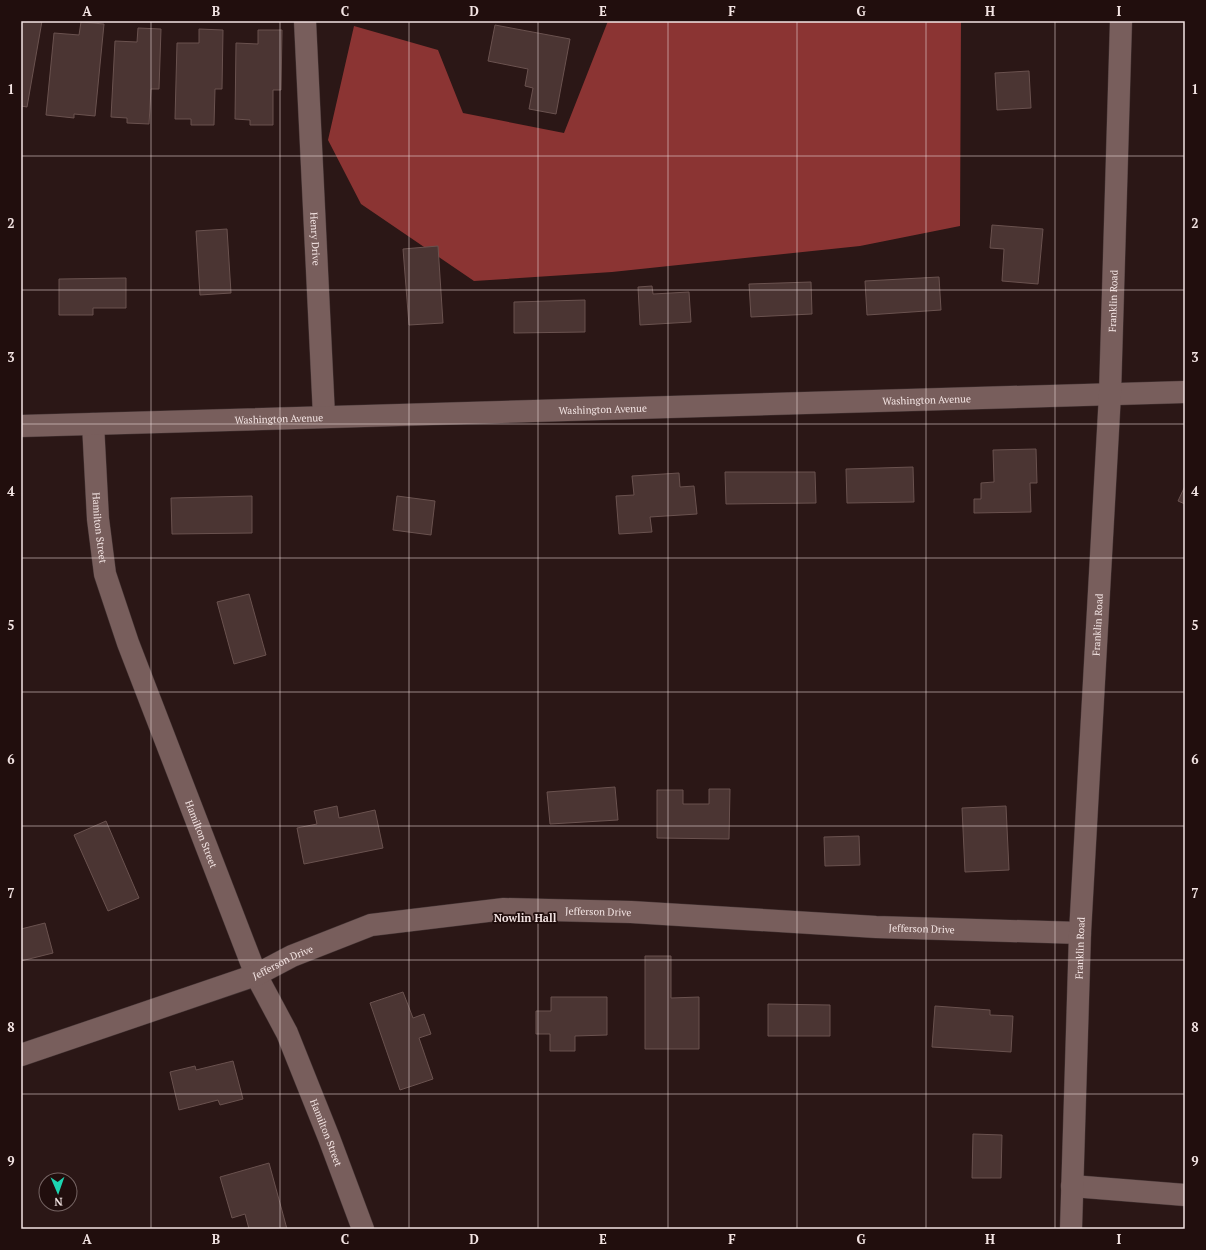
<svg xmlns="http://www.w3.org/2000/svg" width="1206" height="1250" viewBox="0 0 1206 1250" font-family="'PT Serif',serif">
<rect width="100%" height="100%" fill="#2b1716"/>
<polygon fill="#8b3433" points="608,21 961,21 960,226 860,246 612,272 474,281 361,204 328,140 354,26 438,50 463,113 564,133"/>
<g fill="#4b3533" stroke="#6a524f">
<polygon points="21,21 42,21 27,107 21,106"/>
<polygon points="81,22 104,24 95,116 74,114 74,118 46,115 54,33 79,35"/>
<polygon points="495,25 570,39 556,114 529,109 533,88 525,86 528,69 488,61"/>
<polygon points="138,28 161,29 159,89 151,89 149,124 127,123 127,118 111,117 115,41 137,42"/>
<polygon points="199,29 223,30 222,89 215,89 214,125 191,125 191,119 175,119 177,43 199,43"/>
<polygon points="258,30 282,30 281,90 273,90 273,125 250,125 250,120 235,119 236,43 258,44"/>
<polygon points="1029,71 1031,108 997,110 995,73"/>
<polygon points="992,225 1043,229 1038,284 1002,281 1004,249 990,248"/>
<polygon points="227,229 231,293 200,295 196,231"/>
<polygon points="438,246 443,323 409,325 403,249"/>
<polygon points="939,277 941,310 867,315 865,281"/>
<polygon points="126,278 126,308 93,308 93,315 59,315 59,279"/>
<polygon points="811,282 812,314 751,317 749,284"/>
<polygon points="652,286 653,294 689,292 691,322 640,325 638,287"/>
<polygon points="585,300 585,332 514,333 514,302"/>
<polygon points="1036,449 1037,483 1030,483 1031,512 974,513 974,499 981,499 981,483 994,482 993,450"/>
<polygon points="913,467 914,502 847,503 846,469"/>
<polygon points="725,472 815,472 816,503 726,504"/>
<polygon points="679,473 680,487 694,486 697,514 650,517 652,532 619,534 616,496 634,495 632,476"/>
<polygon points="1185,486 1185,504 1178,501"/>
<polygon points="252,496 252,533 172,534 171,498"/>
<polygon points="397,496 435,501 431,535 393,530"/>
<polygon points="249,594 266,655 234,664 217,602"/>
<polygon points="615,787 618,820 550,824 547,792"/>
<polygon points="709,789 730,789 729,839 657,838 657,790 683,790 683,804 709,804"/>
<polygon points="337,806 339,818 375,810 383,848 304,864 297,828 317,824 314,811"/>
<polygon points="1006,806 1009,870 965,872 962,808"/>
<polygon points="106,821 139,898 108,911 74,835"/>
<polygon points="859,836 860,865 825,866 824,837"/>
<polygon points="45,923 53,953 21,961 21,929"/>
<polygon points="645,956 671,956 671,998 699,997 699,1049 645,1049"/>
<polygon points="403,992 413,1018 424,1014 431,1034 419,1038 433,1079 400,1090 370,1003"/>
<polygon points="551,997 607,997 607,1035 575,1036 575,1051 550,1051 550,1034 536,1034 536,1011 551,1011"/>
<polygon points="768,1004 830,1005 830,1036 768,1036"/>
<polygon points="935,1006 990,1010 990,1015 1013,1016 1011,1052 932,1047"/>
<polygon points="233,1061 243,1099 220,1105 218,1100 179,1110 170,1072 195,1066 196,1070"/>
<polygon points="973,1134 1002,1135 1001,1178 972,1178"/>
<polygon points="269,1163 287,1229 249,1229 245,1214 232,1218 220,1177"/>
</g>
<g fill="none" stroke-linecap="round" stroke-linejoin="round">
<defs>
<g id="minor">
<path id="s1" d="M305,21L324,416"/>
<path id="s2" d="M93,424L98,519L105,574L128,643L256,975L287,1033L329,1138L363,1229"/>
<path id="s3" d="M21,426L1185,392"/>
<path id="s4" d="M21,1055L256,975L292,956L371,925L504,909L631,912L876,927L1080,933"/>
<polyline points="1072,1186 1185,1195"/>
<path id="s5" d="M1071,1229L1080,933L1110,394L1121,21"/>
</g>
</defs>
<use href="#minor" stroke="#443434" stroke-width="23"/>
<use href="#minor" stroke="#785e5c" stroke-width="22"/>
</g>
<path fill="none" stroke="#f3e4e3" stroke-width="1" stroke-opacity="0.55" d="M151,21V1229M280,21V1229M409,21V1229M538,21V1229M668,21V1229M797,21V1229M926,21V1229M1055,21V1229M21,156H1185M21,290H1185M21,424H1185M21,558H1185M21,692H1185M21,826H1185M21,960H1185M21,1094H1185"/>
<g text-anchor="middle" stroke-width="3.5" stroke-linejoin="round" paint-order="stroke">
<g font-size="10" fill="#f3e4e3" stroke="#210e0d">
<text dy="4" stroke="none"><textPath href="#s1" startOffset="218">Henry Drive</textPath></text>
<text dy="4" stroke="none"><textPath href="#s5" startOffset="929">Franklin Road</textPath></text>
<text dy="4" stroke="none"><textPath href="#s3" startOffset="906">Washington Avenue</textPath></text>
<text dy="4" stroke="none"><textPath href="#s3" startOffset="582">Washington Avenue</textPath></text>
<text dy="4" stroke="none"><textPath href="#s3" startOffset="258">Washington Avenue</textPath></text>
<text dy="4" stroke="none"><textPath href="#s2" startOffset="104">Hamilton Street</textPath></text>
<text dy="4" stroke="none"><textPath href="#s5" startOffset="605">Franklin Road</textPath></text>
<text dy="4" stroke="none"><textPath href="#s2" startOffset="428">Hamilton Street</textPath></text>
<text dy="4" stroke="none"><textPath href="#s4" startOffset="602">Jefferson Drive</textPath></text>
<text dy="4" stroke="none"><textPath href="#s4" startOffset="926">Jefferson Drive</textPath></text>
<text dy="4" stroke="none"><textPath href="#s5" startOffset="281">Franklin Road</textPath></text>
<text dy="4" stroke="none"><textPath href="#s4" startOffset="278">Jefferson Drive</textPath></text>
<text dy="4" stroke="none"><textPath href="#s2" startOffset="752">Hamilton Street</textPath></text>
</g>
<g font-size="11" font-weight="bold" fill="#f3e4e3" stroke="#210e0d">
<text x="525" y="922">Nowlin Hall</text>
</g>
</g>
<rect width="1206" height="1250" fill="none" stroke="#210e0d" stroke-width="44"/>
<g transform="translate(58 1192) rotate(178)"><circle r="19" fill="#210e0d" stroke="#756463"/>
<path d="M0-3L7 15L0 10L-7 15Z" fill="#1dd5b1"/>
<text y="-6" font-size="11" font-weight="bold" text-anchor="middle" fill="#f3e4e3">N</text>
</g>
<rect x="22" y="22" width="1162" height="1206" fill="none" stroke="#f3e4e3" stroke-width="1.5"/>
<g font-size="13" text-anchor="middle" font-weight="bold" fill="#f3e4e3">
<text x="87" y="16">A</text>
<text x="216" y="16">B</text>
<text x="345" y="16">C</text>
<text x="474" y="16">D</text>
<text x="603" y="16">E</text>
<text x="732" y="16">F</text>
<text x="861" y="16">G</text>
<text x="990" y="16">H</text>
<text x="1119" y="16">I</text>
<text x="11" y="94">1</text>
<text x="1195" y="94">1</text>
<text x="11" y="228">2</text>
<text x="1195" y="228">2</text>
<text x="11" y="362">3</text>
<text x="1195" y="362">3</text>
<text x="11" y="496">4</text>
<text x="1195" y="496">4</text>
<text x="11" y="630">5</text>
<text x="1195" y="630">5</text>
<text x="11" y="764">6</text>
<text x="1195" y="764">6</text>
<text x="11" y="898">7</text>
<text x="1195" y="898">7</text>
<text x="11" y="1032">8</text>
<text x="1195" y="1032">8</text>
<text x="11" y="1166">9</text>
<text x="1195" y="1166">9</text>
<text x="87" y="1244">A</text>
<text x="216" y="1244">B</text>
<text x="345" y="1244">C</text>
<text x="474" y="1244">D</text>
<text x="603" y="1244">E</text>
<text x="732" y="1244">F</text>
<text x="861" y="1244">G</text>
<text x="990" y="1244">H</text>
<text x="1119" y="1244">I</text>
</g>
</svg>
